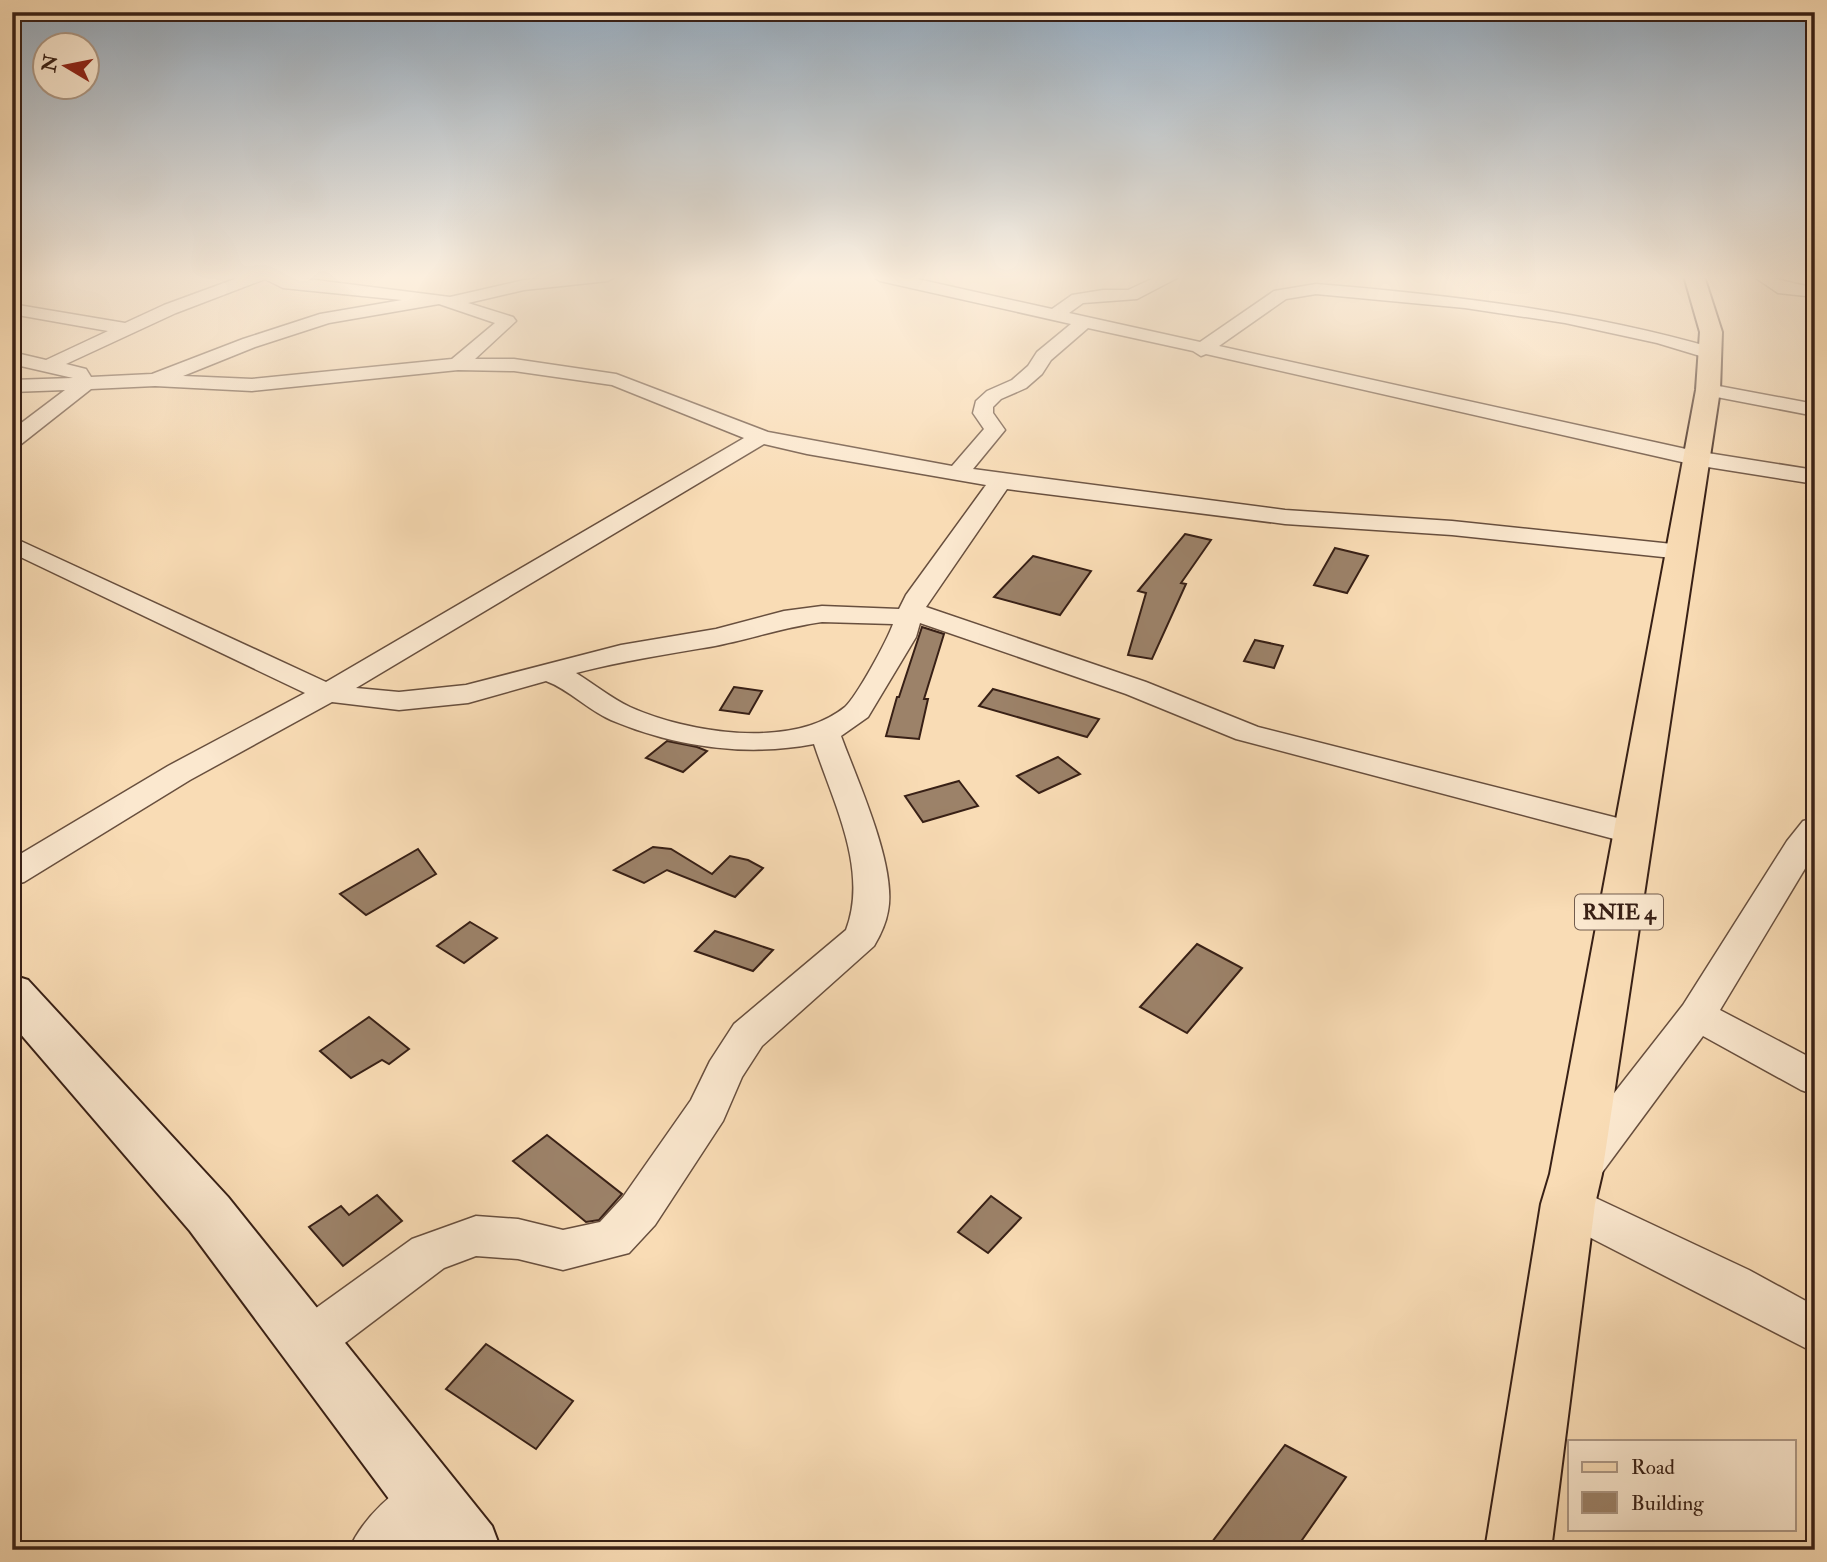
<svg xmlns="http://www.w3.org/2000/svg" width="1827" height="1562" viewBox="0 0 1827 1562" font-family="'IM FELL Double Pica',serif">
<rect width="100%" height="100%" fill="#f9dcb5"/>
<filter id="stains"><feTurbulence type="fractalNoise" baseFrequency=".00286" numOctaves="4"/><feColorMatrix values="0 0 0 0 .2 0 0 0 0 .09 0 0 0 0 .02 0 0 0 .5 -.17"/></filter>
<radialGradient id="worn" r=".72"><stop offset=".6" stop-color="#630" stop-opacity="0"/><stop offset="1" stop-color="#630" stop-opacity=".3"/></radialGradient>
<g fill="#9c8269" stroke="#382016" stroke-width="2">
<polygon points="1185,534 1211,540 1181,583 1186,584 1152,659 1128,655 1146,593 1138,591"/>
<polygon points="1335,548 1368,556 1347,593 1314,585"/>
<polygon points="1033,556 1091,571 1060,615 994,597"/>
<polygon points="922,627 944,634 924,699 928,699 919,739 886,736 897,697 899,697"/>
<polygon points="1255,640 1283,646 1274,668 1244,661"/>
<polygon points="734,687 762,691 749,714 720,710"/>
<polygon points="993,689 1099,719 1087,737 979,706"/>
<polygon points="667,741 697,747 707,751 683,772 646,758"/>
<polygon points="1058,757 1080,774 1039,793 1017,776"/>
<polygon points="959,781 978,806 923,822 905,796"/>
<polygon points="653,847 671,849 712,874 730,856 748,860 763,868 735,897 667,870 644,883 614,870"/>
<polygon points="418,849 436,874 366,915 340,894"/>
<polygon points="470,922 497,938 464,963 437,946"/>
<polygon points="715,931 740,939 773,950 753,971 695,951"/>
<polygon points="1197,944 1242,968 1187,1033 1140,1007"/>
<polygon points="369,1017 409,1049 389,1064 382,1060 351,1078 320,1051"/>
<polygon points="547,1135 622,1194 599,1220 586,1222 513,1161"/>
<polygon points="377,1195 402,1221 343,1266 309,1227 341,1206 349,1215"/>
<polygon points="991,1196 1021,1218 988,1253 958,1232"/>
<polygon points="486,1344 573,1401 536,1449 446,1389"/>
<polygon points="1285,1445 1346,1477 1295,1550 1206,1550"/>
</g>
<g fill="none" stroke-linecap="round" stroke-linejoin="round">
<defs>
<g id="street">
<path d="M243,276H284L450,297L524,280L558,276H616L608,281L524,290L468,303L513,317L516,321L475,359H514L616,374L768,432L952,466L984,429L973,413L976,401L987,391L1012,380L1028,366L1037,352L1071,324L880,281L872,276H904L1052,309L1072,295L1103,290H1128L1158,276H1181L1137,299L1083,303L1069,313L1200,342L1274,291L1316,284C1452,295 1585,311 1717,349L1719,353L1710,359L1657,343L1565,323L1465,308L1316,294L1286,299L1219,346L1695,451L1815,470V484L1695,465L1206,354L1201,356L1193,351L1088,328L1051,360L1042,374L1026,388L1001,399L993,407V413L1005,430L973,469L1285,510L1452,521L1682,545L1691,547L1694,552L1691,557L1682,559L1452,535L1285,524L1007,489L926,607L1146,682L1258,727L1645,825L1650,833L1645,841L1633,844L1236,739L1126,694L920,623L916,637L868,717L841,736C857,780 897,866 888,911C886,923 880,936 874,946L762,1046L742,1077L723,1121L655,1225L629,1253L563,1270L518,1259L476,1256L444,1268L325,1358L308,1365L291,1358L284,1342L291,1326L412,1239L476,1216L518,1219L563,1230L600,1222L623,1197L691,1100L710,1061L734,1024L846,930C869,870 833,802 814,744C746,757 675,747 611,720C588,710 570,690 546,681L468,703L399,710L332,702L190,780L24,882L12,885V859L168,766L305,693L12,553V537L326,682L744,438L612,385L514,371L458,370L252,391L155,386L91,389L20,445L12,446V430L65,390L12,392V380L73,378L12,364V352L46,360L108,331L12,314V304L125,323L164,305ZM265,279L283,288L402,300L320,314L243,339L152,374L91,377L86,369L66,364L176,313ZM439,304L495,323L452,359L252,379L183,376L255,347L329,323ZM764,444L807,454L986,485L906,595L899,609L822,606L784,611L716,629L621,645L466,685L399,692L356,688ZM822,622L893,624C887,641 857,696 845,707C792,750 688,733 630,707C611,698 594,684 576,673C622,661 668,654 715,646C751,639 785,627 822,622Z"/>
<path d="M1753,276C1775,276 1793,285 1815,287V297L1778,293Z"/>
<polygon points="1708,384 1815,404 1815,416 1701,394 1698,390 1701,386"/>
<polygon points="1815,818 1815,852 1720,1010 1815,1060 1815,1095 1801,1090 1703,1036 1598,1178 1583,1183 1568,1178 1561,1165 1568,1152 1683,1005 1787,841 1803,821"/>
<polygon points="1568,1185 1749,1270 1815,1306 1815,1353 1552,1218 1546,1204 1552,1190"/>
<path d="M429,1472L448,1480L456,1499L448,1518L415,1550H349C362,1518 397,1486 429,1472Z"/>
</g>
<polygon id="secondary" points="12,975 28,980 228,1197 492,1526 501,1550 427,1550 190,1231 12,1024"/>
<polygon id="primary" points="1684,276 1704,276 1722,332 1720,390 1602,1174 1595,1204 1551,1550 1485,1550 1541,1204 1550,1174 1696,390 1700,332"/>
</defs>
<use href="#street" stroke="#684f3e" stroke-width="3"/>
<use href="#secondary" stroke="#382016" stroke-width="4"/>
<use href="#primary" stroke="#382016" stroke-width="4"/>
<use href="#street" fill="#fbe8cf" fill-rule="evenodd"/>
<use href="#secondary" fill="#fbe8cf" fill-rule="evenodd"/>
<use href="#primary" fill="#f9dcb5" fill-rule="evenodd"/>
</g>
<linearGradient id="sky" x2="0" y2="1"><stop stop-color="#94aabe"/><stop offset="0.56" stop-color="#fcefde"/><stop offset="1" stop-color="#fcefde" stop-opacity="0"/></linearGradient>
<rect width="1827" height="495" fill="url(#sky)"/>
<g text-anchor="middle" stroke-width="5" stroke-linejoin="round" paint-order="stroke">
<rect fill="#fbe8cf" stroke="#725c4e" stroke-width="2" x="1575" y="894.5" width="88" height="35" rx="5"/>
<g font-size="21" font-weight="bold" fill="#382016">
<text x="1619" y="919">RNIE 4</text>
</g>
</g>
<rect width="1827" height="1562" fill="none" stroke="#f9dcb5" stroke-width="42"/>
<rect x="14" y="14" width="1799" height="1534" fill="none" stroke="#382016" stroke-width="3.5"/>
<rect x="21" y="21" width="1785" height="1520" fill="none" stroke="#382016" stroke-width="2"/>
<rect x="1568" y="1440" width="228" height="91" fill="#fbe8cf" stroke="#ad9885" stroke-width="2"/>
<rect x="1582" y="1462" width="35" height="10" fill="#f9dcb5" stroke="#ad9885" stroke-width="2"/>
<text x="1631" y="1474" font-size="21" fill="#382016">Road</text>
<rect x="1582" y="1492" width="35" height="21" fill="#9c8269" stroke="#ad9885" stroke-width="2"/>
<text x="1631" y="1510" font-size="21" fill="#382016">Building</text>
<g transform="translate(66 66) rotate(280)"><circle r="33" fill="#fbe8cf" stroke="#ad9885" stroke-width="2"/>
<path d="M0-5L12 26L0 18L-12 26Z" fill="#8f2418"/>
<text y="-10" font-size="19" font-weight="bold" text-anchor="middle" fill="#382016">N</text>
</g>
<rect width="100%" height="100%" filter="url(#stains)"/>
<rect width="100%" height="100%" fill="url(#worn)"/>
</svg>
